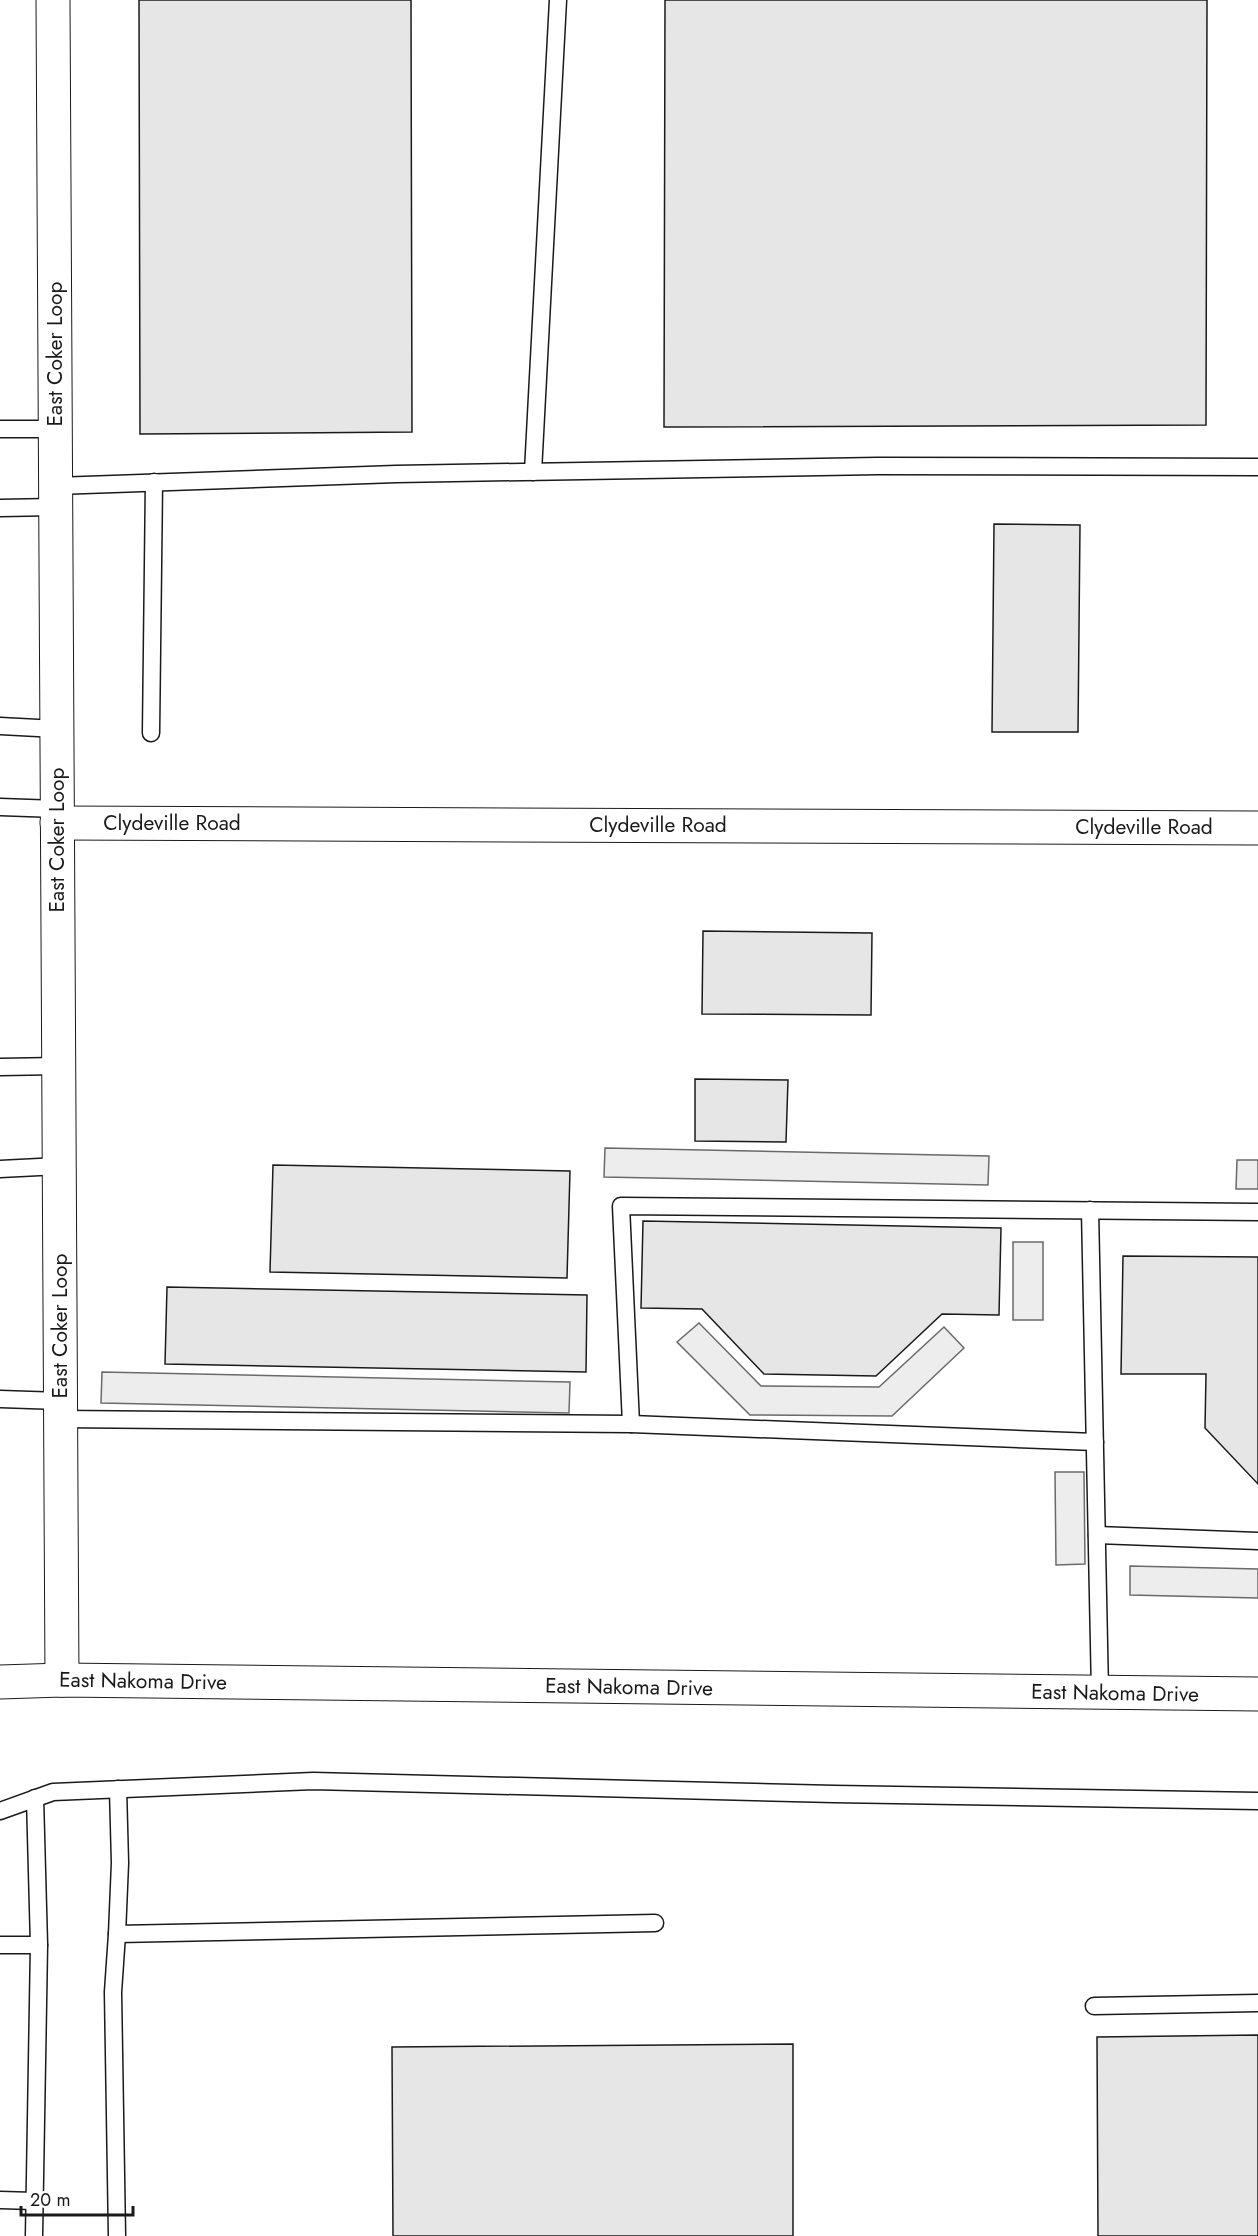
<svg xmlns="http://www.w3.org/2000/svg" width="1258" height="2236" viewBox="0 0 1258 2236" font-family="Jost,sans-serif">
<rect width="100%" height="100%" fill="#fff"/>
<g fill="#ededed" stroke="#6a6a6a" stroke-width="1.5">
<polygon points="605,1148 989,1156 988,1185 604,1177"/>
<polygon points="1237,1160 1258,1160 1258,1189 1236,1189"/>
<rect x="1013" y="1242" width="30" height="78"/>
<polygon points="699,1323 761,1386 879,1387 944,1327 964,1348 892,1416 750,1415 677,1342"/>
<polygon points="102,1372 570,1382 569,1413 101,1403"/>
<polygon points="1055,1472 1084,1472 1085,1564 1056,1565"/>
<polygon points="1130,1566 1258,1569 1258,1598 1130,1595"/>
</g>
<g fill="#e6e6e6" stroke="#1a1a1a" stroke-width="1.5">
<polygon points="139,0 411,0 412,432 140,434"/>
<polygon points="665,0 1207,0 1206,425 664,427"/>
<polygon points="994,524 1080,525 1078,732 992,732"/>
<polygon points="703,931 872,933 871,1015 702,1014"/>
<polygon points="695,1079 788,1080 786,1142 695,1141"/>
<polygon points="273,1165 570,1171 567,1278 270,1272"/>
<polygon points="643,1221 1001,1228 999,1315 942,1314 876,1376 764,1374 702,1309 641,1308"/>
<polygon points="1123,1256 1258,1257 1258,1484 1205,1428 1206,1374 1121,1374"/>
<polygon points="167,1287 587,1295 586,1372 165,1364"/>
<polygon points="1258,2035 1258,2236 1098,2236 1097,2037"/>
<polygon points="793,2044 793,2236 393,2236 392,2047"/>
</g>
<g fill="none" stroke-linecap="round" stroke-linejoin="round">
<defs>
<g id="lane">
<polyline points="0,429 55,429"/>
<polyline points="533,472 558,0"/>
<polyline points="56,486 396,474 878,466 1258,467"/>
<polyline points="0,508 55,507"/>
<polyline points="0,726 57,729"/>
<polyline points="151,733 154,482"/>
<polyline points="0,807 57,809"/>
<polyline points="0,1067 59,1066"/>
<polyline points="0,1169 59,1166"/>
<polyline points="1090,1210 1100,1692"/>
<polyline points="0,1399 60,1401"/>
<polyline points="60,1419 631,1424 1095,1442"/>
<polyline points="631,1424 621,1206 1258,1212"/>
<polyline points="1097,1535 1258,1541"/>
<polyline points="118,1789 120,1863 117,1934 655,1923"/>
<polyline points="35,1798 39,1945"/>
<polyline points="0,1811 53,1792 313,1781 834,1794 1258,1801"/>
<polyline points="117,1934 113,1992 117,2236"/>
<polyline points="0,1945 39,1945 34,2236"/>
<polyline points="1094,2006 1258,2003"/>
<polyline points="0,2200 34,2201"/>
</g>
<g id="street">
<polyline points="53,0 62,1680"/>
<polyline points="57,823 1258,828"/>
</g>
<polyline id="secondary" points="0,1682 62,1680 1258,1694"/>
</defs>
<use href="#lane" stroke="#1a1a1a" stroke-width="19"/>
<use href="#street" stroke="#1a1a1a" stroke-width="35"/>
<use href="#secondary" stroke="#1a1a1a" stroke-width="35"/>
<use href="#lane" stroke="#fff" stroke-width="16"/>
<use href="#street" stroke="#fff" stroke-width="33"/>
<use href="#secondary" stroke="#fff" stroke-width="33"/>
</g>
<g text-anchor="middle" stroke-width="4.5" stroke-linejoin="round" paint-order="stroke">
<g font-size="21" fill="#1a1a1a" stroke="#fff">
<text transform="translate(55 354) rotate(-90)" y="7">East Coker Loop</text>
<text x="172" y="830">Clydeville Road</text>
<text x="658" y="832">Clydeville Road</text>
<text x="1144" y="834">Clydeville Road</text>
<text transform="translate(57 840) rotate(-90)" y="7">East Coker Loop</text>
<text transform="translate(60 1326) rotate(-90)" y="7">East Coker Loop</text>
<text transform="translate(143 1681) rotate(1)" y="7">East Nakoma Drive</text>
<text transform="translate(629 1687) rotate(1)" y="7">East Nakoma Drive</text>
<text transform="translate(1115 1693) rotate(1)" y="7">East Nakoma Drive</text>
</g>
</g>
<path d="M21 2206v9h112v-9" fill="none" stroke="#1a1a1a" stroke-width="3"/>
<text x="30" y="2206" font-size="18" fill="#1a1a1a" stroke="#ffffff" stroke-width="4.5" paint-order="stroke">20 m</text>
</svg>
